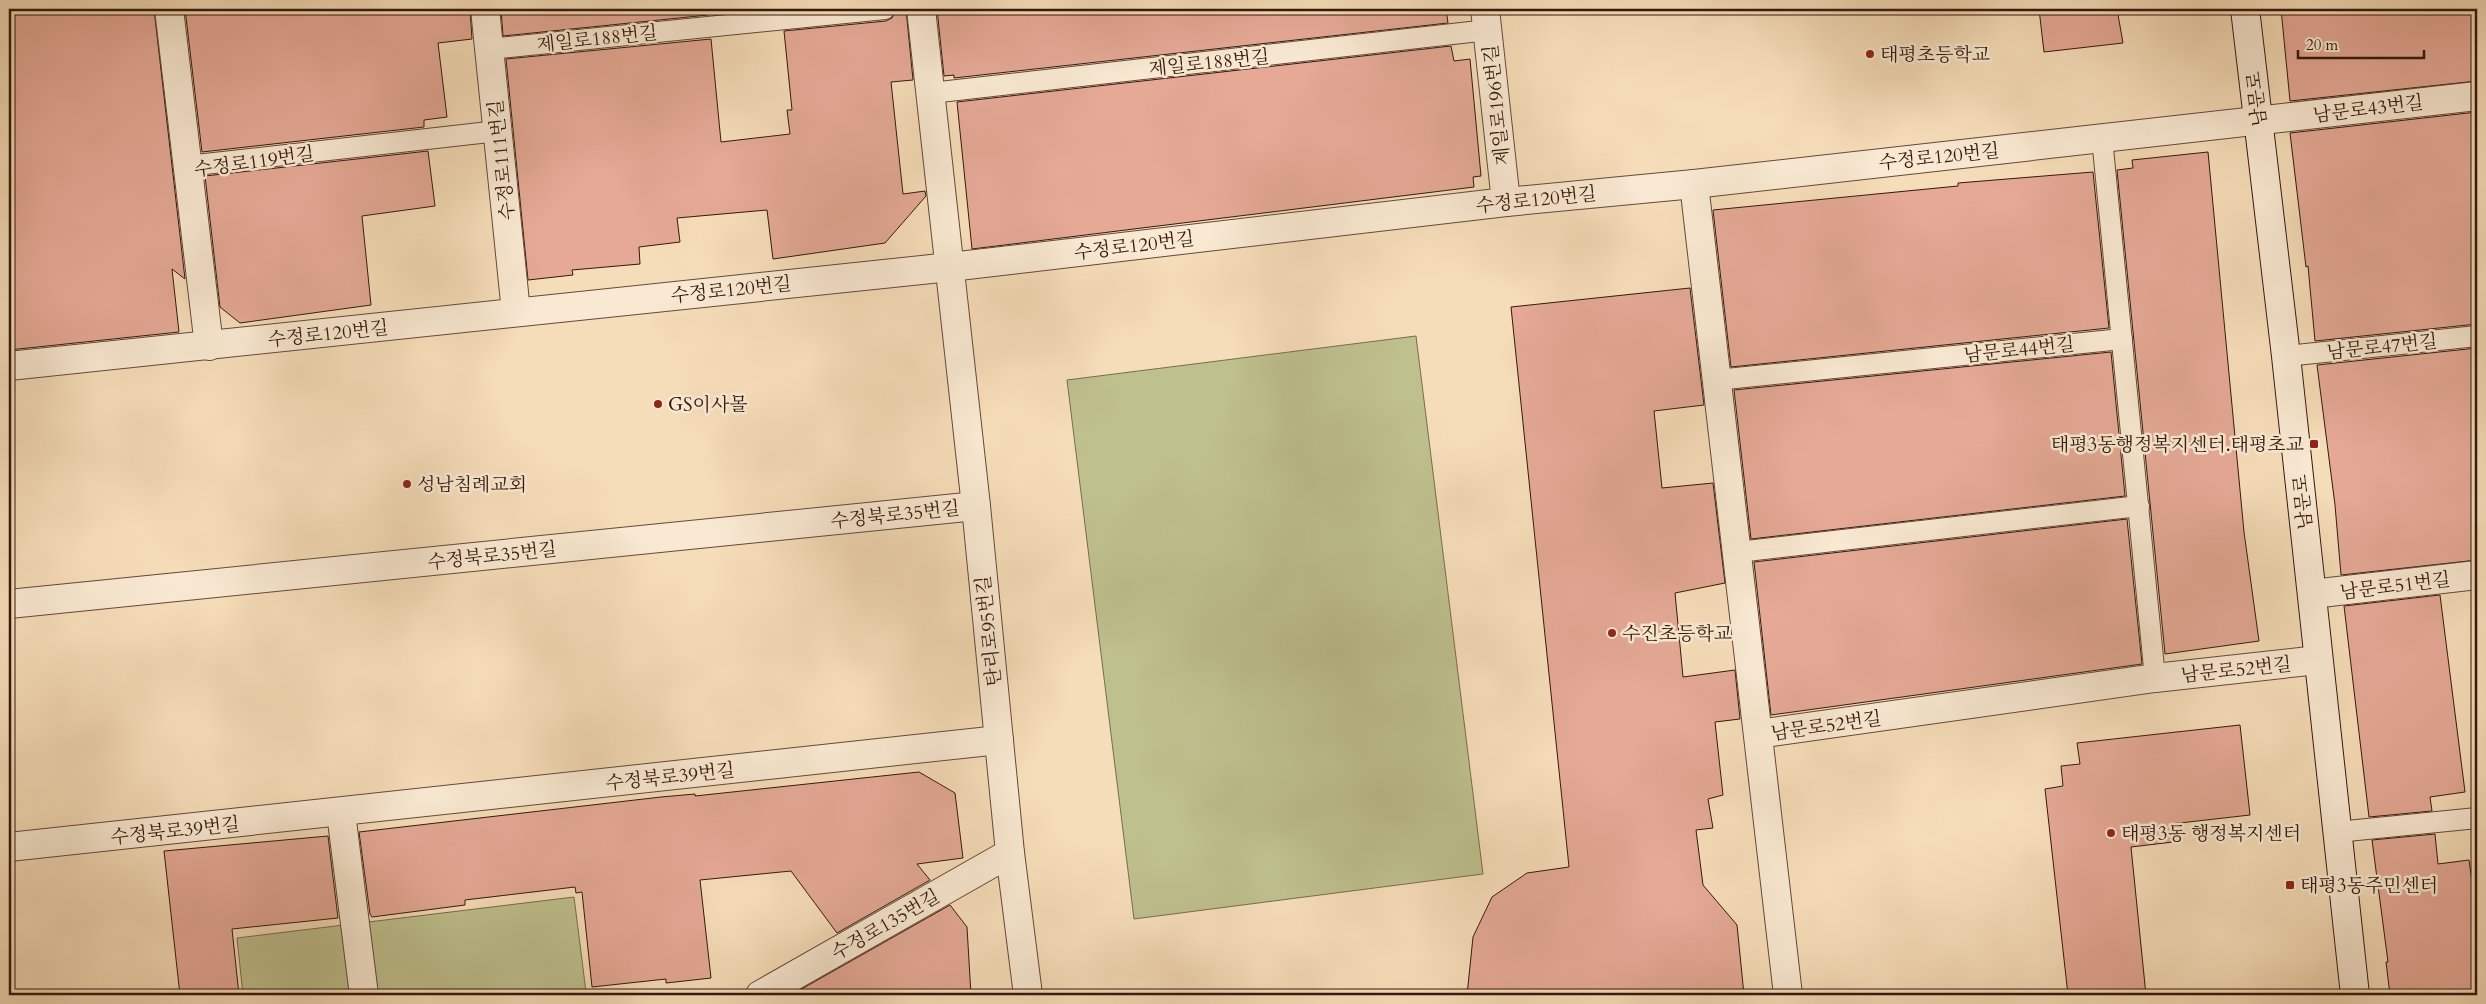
<svg xmlns="http://www.w3.org/2000/svg" width="2486" height="1004" viewBox="0 0 2486 1004" font-family="Cardo,'Noto Serif KR',serif">
<rect width="100%" height="100%" fill="#f6ddb9"/>
<filter id="stains"><feTurbulence type="fractalNoise" baseFrequency=".004" numOctaves="4"/><feColorMatrix values="0 0 0 0 .2 0 0 0 0 .09 0 0 0 0 .02 0 0 0 .5 -.17"/></filter>
<radialGradient id="worn" r=".72"><stop offset=".6" stop-color="#630" stop-opacity="0"/><stop offset="1" stop-color="#630" stop-opacity=".3"/></radialGradient>
<g fill="#bec08e" stroke="#796c4e">
<polygon points="1416,336 1483,874 1134,919 1067,380"/>
<polygon points="574,897 586,992 555,995 243,995 237,938"/>
</g>
<g fill="#e5a996" stroke="#34180e">
<polygon points="9,9 154,9 185,279 172,269 179,332 9,350"/>
<polygon points="185,9 470,9 472,39 438,43 447,117 424,120 424,127 202,152"/>
<polygon points="501,9 708,9 708,15 503,36"/>
<polygon points="897,9 906,9 913,80 891,82 903,194 925,191 926,196 885,243 773,259 767,210 677,218 680,242 639,247 640,264 572,270 573,275 528,280 506,59 711,39 721,142 790,134 787,110 792,110 784,31 886,21 892,18"/>
<polygon points="937,9 1446,9 1448,23 954,78 954,75 944,76"/>
<polygon points="2039,9 2117,9 2123,43 2044,52"/>
<polygon points="2281,9 2477,9 2477,81 2290,101"/>
<polygon points="1451,46 1454,61 1470,59 1481,176 1473,177 1474,187 972,249 957,102"/>
<polygon points="2477,112 2477,324 2315,341 2308,266 2306,267 2290,133"/>
<polygon points="428,151 435,206 362,216 371,305 240,323 220,307 205,176"/>
<polygon points="2208,152 2244,532 2259,641 2165,654 2117,170 2133,168 2132,160"/>
<polygon points="2093,172 2109,328 1731,367 1713,210 1958,186 1958,183"/>
<polygon points="1690,288 1704,405 1654,411 1662,488 1713,483 1725,583 1675,593 1683,677 1735,670 1740,719 1715,722 1723,795 1708,799 1713,828 1696,830 1703,885 1737,925 1744,995 1467,995 1473,937 1492,897 1527,873 1569,867 1511,307"/>
<polygon points="2477,348 2477,560 2341,575 2335,505 2317,365"/>
<polygon points="2111,352 2125,496 1751,539 1734,390"/>
<polygon points="2127,519 2142,664 1771,715 1754,562"/>
<polygon points="2440,595 2465,792 2430,797 2432,811 2369,817 2344,606"/>
<polygon points="2240,725 2250,815 2171,824 2173,842 2131,847 2146,995 2068,995 2045,789 2063,786 2061,766 2080,764 2077,743"/>
<polygon points="919,772 955,793 963,858 917,864 930,880 837,933 791,871 700,880 711,978 666,983 666,979 592,987 582,892 576,893 575,887 465,900 465,905 372,917 370,914 359,832 661,797 695,794 695,796"/>
<polygon points="2435,834 2438,864 2469,860 2477,919 2477,995 2390,995 2386,962 2388,962 2372,840"/>
<polygon points="328,836 338,918 232,929 239,995 180,995 164,851"/>
<polygon points="950,905 967,927 971,995 791,995"/>
</g>
<g fill="none" stroke-linecap="round" stroke-linejoin="round">
<defs>
<g id="service">
<polyline points="489,49 885,9"/>
<polyline points="931,93 1488,30"/>
<polyline points="2102,138 2155,678"/>
<polyline points="187,166 498,131"/>
<polyline points="2286,356 2477,336"/>
<polyline points="1716,380 2122,339"/>
<polyline points="1738,552 2139,506"/>
<polyline points="2337,832 2477,818"/>
</g>
<g id="minor">
<polyline points="169,9 209,346"/>
<polyline points="485,9 516,312"/>
<polyline points="921,9 976,506 1010,853 1028,995"/>
<polyline points="1485,9 1506,202"/>
<polyline points="1694,184 1788,995"/>
<polyline points="9,366 950,267 1506,202 1694,184 2477,96"/>
<polyline points="2312,594 2477,575"/>
<polyline points="9,604 976,506"/>
<polyline points="1758,734 2155,678 2318,660"/>
<polyline points="341,813 364,995"/>
<polyline points="9,847 999,740"/>
<polyline points="760,995 1010,853"/>
</g>
<polyline id="secondary" points="2245,9 2286,356 2355,995"/>
</defs>
<use href="#service" stroke="#644939" stroke-width="22"/>
<use href="#minor" stroke="#644939" stroke-width="30"/>
<use href="#secondary" stroke="#34180e" stroke-width="30"/>
<use href="#service" stroke="#f9e9d2" stroke-width="20"/>
<use href="#minor" stroke="#f9e9d2" stroke-width="28"/>
<use href="#secondary" stroke="#f9e9d2" stroke-width="28"/>
</g>
<g fill="#8f2418" stroke="#f9e9d2" stroke-width="2">
<circle cx="1870" cy="54" r="5"/>
<circle cx="658" cy="404" r="5"/>
<rect x="2309" y="439" width="10" height="10" rx="2.5"/>
<circle cx="407" cy="484" r="5"/>
<circle cx="1612" cy="633" r="5"/>
<circle cx="2111" cy="833" r="5"/>
<rect x="2285" y="880" width="10" height="10" rx="2.5"/>
</g>
<g text-anchor="middle" stroke-width="5" stroke-linejoin="round" paint-order="stroke">
<g font-size="19" fill="#34180e" stroke="#f9e9d2">
<text transform="translate(597 38) rotate(-6)" y="7">제일로188번길</text>
<text transform="translate(1209 62) rotate(-6)" y="7">제일로188번길</text>
<text transform="translate(2256 99) rotate(-97)" y="7">남문로</text>
<text transform="translate(1496 105) rotate(-96)" y="7">제일로196번길</text>
<text transform="translate(2368 108) rotate(-7)" y="7">남문로43번길</text>
<text transform="translate(1939 156) rotate(-6)" y="7">수정로120번길</text>
<text transform="translate(501 160) rotate(-96)" y="7">수정로111번길</text>
<text transform="translate(254 161) rotate(-8)" y="7">수정로119번길</text>
<text transform="translate(1536 199) rotate(-6)" y="7">수정로120번길</text>
<text transform="translate(1134 245) rotate(-7)" y="7">수정로120번길</text>
<text transform="translate(731 289) rotate(-6)" y="7">수정로120번길</text>
<text transform="translate(328 333) rotate(-6)" y="7">수정로120번길</text>
<text transform="translate(2382 346) rotate(-6)" y="7">남문로47번길</text>
<text transform="translate(2019 349) rotate(-6)" y="7">남문로44번길</text>
<text transform="translate(2302 502) rotate(-96)" y="7">남문로</text>
<text transform="translate(895 514) rotate(-6)" y="7">수정북로35번길</text>
<text transform="translate(492 555) rotate(-6)" y="7">수정북로35번길</text>
<text transform="translate(2395 585) rotate(-7)" y="7">남문로51번길</text>
<text transform="translate(988 631) rotate(-96)" y="7">탄리로95번길</text>
<text transform="translate(2236 669) rotate(-6)" y="7">남문로52번길</text>
<text transform="translate(1826 725) rotate(-8)" y="7">남문로52번길</text>
<text transform="translate(670 776) rotate(-6)" y="7">수정북로39번길</text>
<text transform="translate(175 830) rotate(-6)" y="7">수정북로39번길</text>
<text transform="translate(885 924) rotate(-30)" y="7">수정로135번길</text>
</g>
<g font-size="19" fill="#34180e" stroke="#f9e9d2" text-anchor="start">
<text x="1880" y="61">태평초등학교</text>
<text x="668" y="411">GS이사몰</text>
<text x="2304" y="451" text-anchor="end">태평3동행정복지센터.태평초교</text>
<text x="417" y="491">성남침례교회</text>
<text x="1622" y="640">수진초등학교</text>
<text x="2121" y="840">태평3동 행정복지센터</text>
<text x="2300" y="892">태평3동주민센터</text>
</g>
</g>
<rect width="2486" height="1004" fill="none" stroke="#f6ddb9" stroke-width="30"/>
<rect x="10" y="10" width="2466" height="984" fill="none" stroke="#34180e" stroke-width="2.5"/>
<rect x="15" y="15" width="2456" height="974" fill="none" stroke="#34180e"/>
<path d="M2298 50v8h126v-8" fill="none" stroke="#34180e" stroke-width="2.5"/>
<text x="2306" y="50" font-size="15" fill="#34180e" stroke="#f9e9d2" stroke-width="4" paint-order="stroke">20 m</text>
<rect width="100%" height="100%" filter="url(#stains)"/>
<rect width="100%" height="100%" fill="url(#worn)"/>
</svg>
